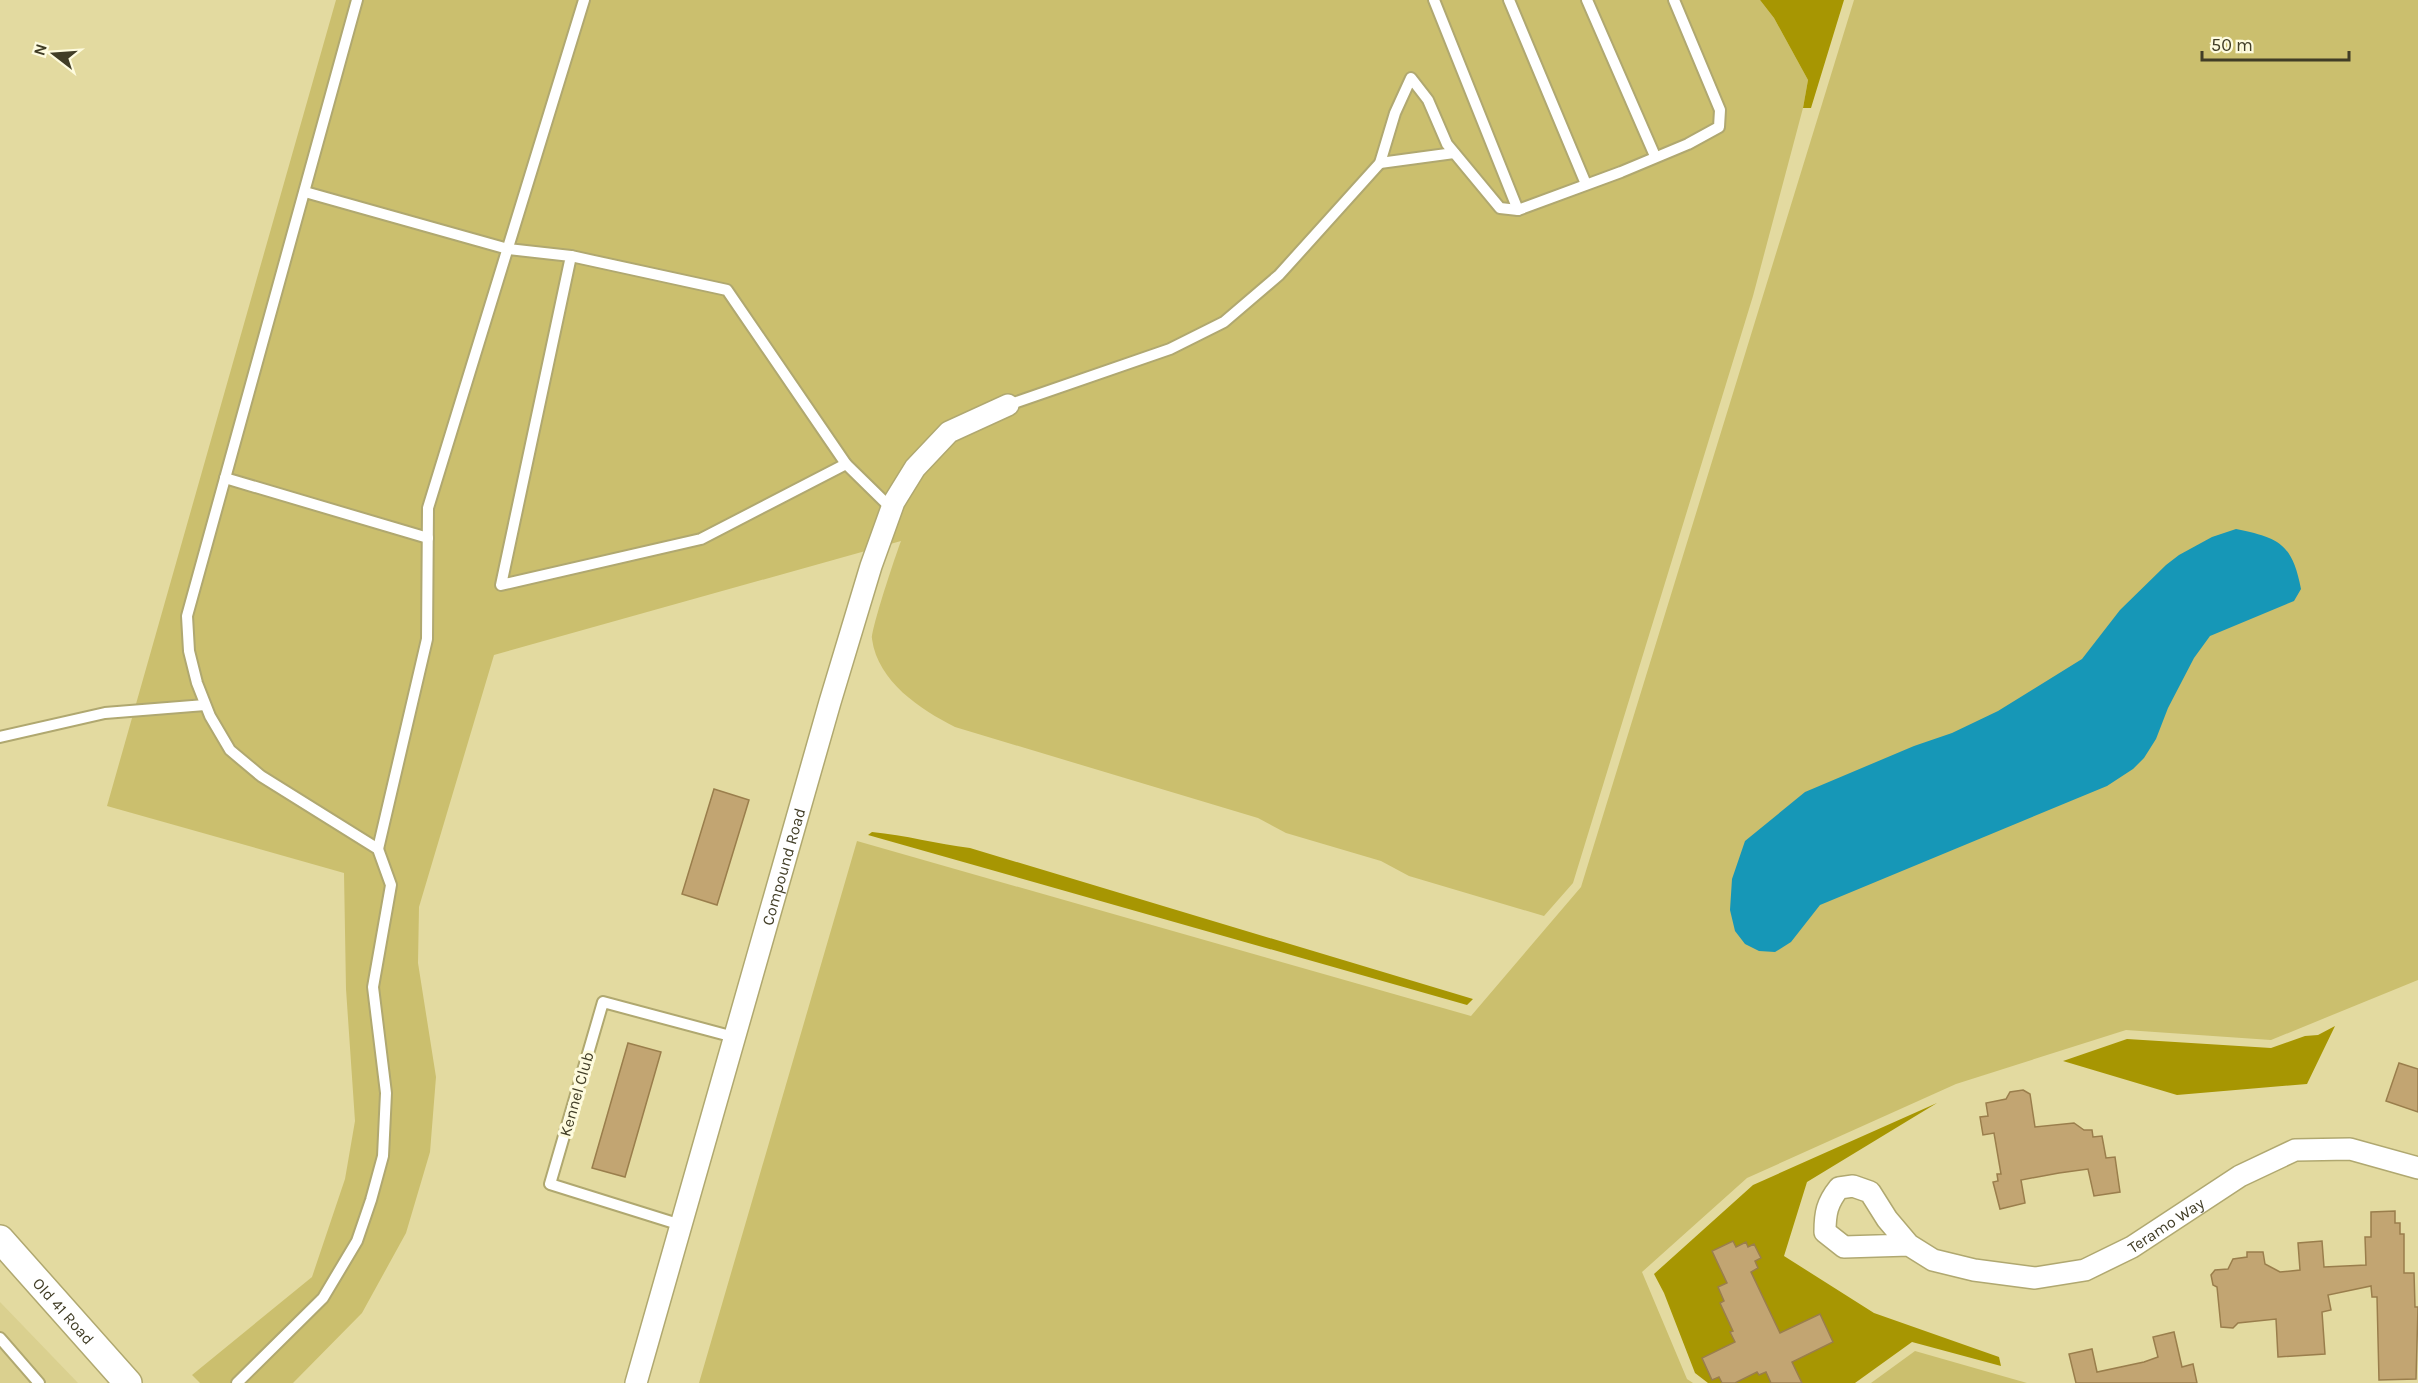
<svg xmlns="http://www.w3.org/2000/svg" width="2418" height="1383" viewBox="0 0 2418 1383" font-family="Karla,sans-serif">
<rect width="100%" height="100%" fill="#e3daa0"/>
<polygon fill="#dad08f" points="0,1302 78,1383 0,1383"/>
<g fill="#cbbf6e">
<path d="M336,0H1760L1774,18L1808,80L1803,108L1753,296L1573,883L1544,916L1409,876L1381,861L1286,833L1258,818L955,727C920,709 878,682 872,639C871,629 896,554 901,541L494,655L419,907L418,963L436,1077L430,1152L406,1233L362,1313L293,1383H200L192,1375L312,1277L345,1179L355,1121L346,989L344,873L107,806Z"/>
<polygon points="1854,0 2418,0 2418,980 2271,1040 2126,1030 1956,1084 1747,1178 1642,1272 1687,1379 1693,1383 699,1383 857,841 1471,1016 1581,887"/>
<polygon points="1915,1351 2027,1383 1871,1383"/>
</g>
<g fill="#a79602">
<polygon points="1760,0 1844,0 1811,108 1803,108 1808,80 1774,18"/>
<path d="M872,832C905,835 937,844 970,848L1473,999L1467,1005L868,835Z"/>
<polygon points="2335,1026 2307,1084 2177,1095 2063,1061 2127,1039 2271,1048 2305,1036 2318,1035"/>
<polygon points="1937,1103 1807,1182 1784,1256 1874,1313 1999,1357 2001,1366 1912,1342 1855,1383 1708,1383 1695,1373 1664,1293 1654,1274 1753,1185"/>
</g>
<path fill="#1697b7" d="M2236,529C2279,538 2292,543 2301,589L2294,601L2210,636L2194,658L2168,708L2156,739L2144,758L2133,769L2107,786L1820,905L1791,942L1775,952L1759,951L1745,944L1735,931L1730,910L1732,879L1745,841L1805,792L1914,746L1952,733L1998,711L2082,659L2120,610L2166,565L2179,555L2212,537Z"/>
<g fill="#c2a572" stroke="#9a7e4c" stroke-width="1.5">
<polygon points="714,789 749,800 717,905 682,894"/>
<polygon points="628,1043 661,1052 625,1177 592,1168"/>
<polygon points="2399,1063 2418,1069 2418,1112 2386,1101"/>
<polygon points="2023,1090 2030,1094 2035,1127 2074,1123 2084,1130 2092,1130 2093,1137 2102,1136 2106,1158 2115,1157 2120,1192 2094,1196 2088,1169 2059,1173 2021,1180 2025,1203 2000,1209 1993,1182 1998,1181 1997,1174 2001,1174 1994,1133 1983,1135 1980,1117 1988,1116 1986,1103 2006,1099 2010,1092"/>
<polygon points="2395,1211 2395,1223 2400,1223 2400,1234 2404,1234 2404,1273 2414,1273 2415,1307 2418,1307 2416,1379 2379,1380 2377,1297 2372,1297 2371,1286 2328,1295 2331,1310 2322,1312 2325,1354 2278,1357 2276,1319 2238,1323 2233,1328 2221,1327 2217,1287 2213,1285 2211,1275 2215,1270 2228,1269 2233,1259 2247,1257 2247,1252 2263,1252 2265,1264 2280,1272 2300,1270 2298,1243 2322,1241 2324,1267 2366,1265 2365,1237 2371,1237 2371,1212"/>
<polygon points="1733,1241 1736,1247 1746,1242 1748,1247 1754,1244 1761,1258 1755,1261 1758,1268 1751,1272 1780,1333 1820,1314 1833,1342 1792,1362 1802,1383 1771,1383 1766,1372 1759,1375 1757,1372 1735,1383 1722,1383 1719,1377 1712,1380 1702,1358 1735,1342 1730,1332 1733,1331 1720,1303 1724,1301 1718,1287 1727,1283 1712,1251"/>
<polygon points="2174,1332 2182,1367 2193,1364 2197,1383 2076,1383 2069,1354 2092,1349 2097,1372 2144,1362 2158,1357 2153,1337"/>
</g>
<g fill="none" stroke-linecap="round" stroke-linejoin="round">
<defs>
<g id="service">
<polyline points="1434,0 1518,210"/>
<polyline points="1509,0 1586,184"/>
<polyline points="1587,0 1655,156"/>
<polyline points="1380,163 1454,153"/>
<polyline points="305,192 508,249 571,256 501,585 701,539 846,464"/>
<polyline points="571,256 727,290 846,464 892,509"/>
<polyline points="1008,405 1170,349 1224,322 1279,275 1380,163 1395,113 1411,78 1428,100 1447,144 1500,208 1518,210 1621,172 1688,144 1719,127 1720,110 1674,0"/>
<polyline points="225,478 428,538"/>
<polyline points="0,737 105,713 205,705"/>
<polyline points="378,849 427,639 428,508 584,0"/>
<polyline points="681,1225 550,1184 603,1002 734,1037"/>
<polyline points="0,1338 39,1383"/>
<polyline points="237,1383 323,1298 357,1241 371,1200 383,1156 386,1093 373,987 391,885 378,849 261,776 230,750 210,716 197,683 189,651 187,616 357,0"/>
</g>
<g id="minor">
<path id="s1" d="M1909,1245L1844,1247L1825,1232C1825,1213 1827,1203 1839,1188L1853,1186L1870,1192L1887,1219L1909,1245L1933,1260L1974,1270L2035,1278L2085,1270L2132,1247L2240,1176L2295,1150L2350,1149L2418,1168"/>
<path id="s2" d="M636,1383L830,702L871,566L894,502L915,468L949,432L1008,405"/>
</g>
<g id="tertiary">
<path id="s3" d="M0,1239L128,1383"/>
</g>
</defs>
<use href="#service" stroke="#b0a870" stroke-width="14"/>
<use href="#minor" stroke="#b0a870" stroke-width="24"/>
<use href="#tertiary" stroke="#b0a870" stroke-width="30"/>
<use href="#service" stroke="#fff" stroke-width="10"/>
<use href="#minor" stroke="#fff" stroke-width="21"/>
<use href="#tertiary" stroke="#fff" stroke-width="27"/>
</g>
<g text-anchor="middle" stroke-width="6" stroke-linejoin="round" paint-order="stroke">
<g font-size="16" fill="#413d26" stroke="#fefbde">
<text dy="6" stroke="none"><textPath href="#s2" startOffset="537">Compound Road</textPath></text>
<text transform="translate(576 1094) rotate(-74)" y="6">Kennel Club</text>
<text dy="6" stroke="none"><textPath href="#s1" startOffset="510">Teramo Way</textPath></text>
<text dy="6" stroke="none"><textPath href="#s3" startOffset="96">Old 41 Road</textPath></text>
</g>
</g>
<g transform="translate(54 54) rotate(287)" stroke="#fefbde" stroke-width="4.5" paint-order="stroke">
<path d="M0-4.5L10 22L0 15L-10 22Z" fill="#413d26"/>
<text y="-9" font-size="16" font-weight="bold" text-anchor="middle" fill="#413d26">N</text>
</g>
<path d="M2202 51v9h147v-9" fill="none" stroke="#413d26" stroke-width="3"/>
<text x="2211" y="51" font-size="18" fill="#413d26" stroke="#fefbde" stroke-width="4.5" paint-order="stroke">50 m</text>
</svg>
